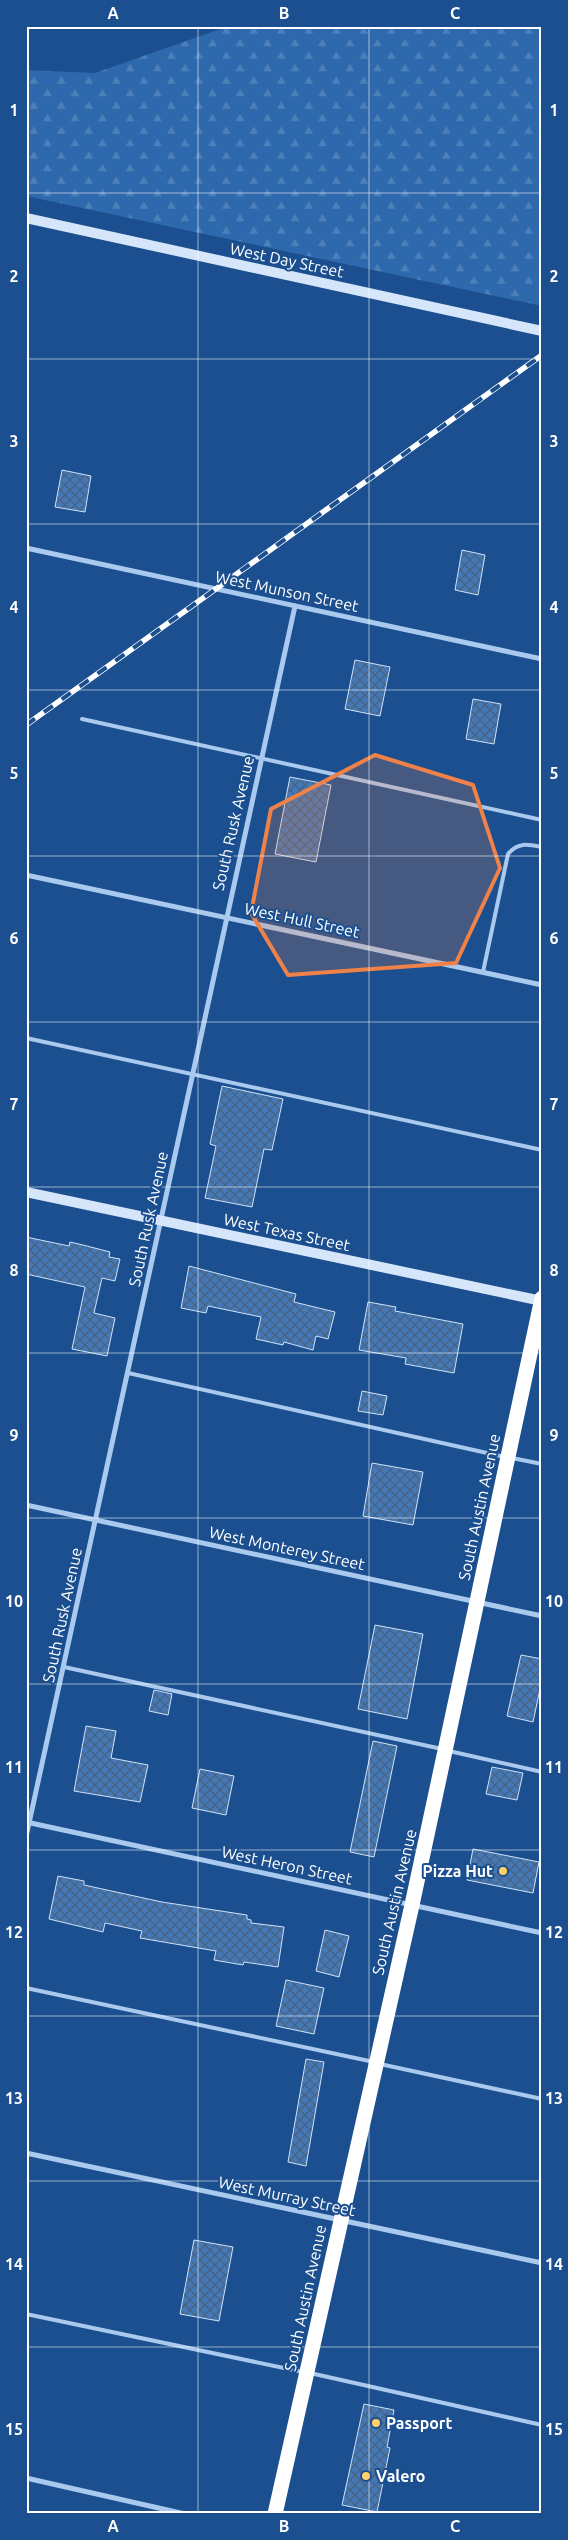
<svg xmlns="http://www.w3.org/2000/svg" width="568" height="2540" viewBox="0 0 568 2540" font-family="Ubuntu,sans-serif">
<defs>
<pattern id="forest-firs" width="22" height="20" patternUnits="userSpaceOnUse" patternTransform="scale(1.25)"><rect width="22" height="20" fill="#2e69ad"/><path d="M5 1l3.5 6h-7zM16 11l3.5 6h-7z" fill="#4d80b9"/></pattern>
<pattern id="building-cross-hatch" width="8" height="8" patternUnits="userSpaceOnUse" patternTransform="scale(1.25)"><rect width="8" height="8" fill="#4478b7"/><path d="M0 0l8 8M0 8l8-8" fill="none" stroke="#486282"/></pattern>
</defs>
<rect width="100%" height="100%" fill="#1b4f8f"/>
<polygon fill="url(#forest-firs)" points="229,26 542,26 542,306 26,196 26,70 95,73"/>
<g fill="url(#building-cross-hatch)" stroke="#cfe3fa">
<polygon points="62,470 91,476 85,512 55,507"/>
<polygon points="462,550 485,555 478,595 455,590"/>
<polygon points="355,660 390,667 380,716 345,709"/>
<polygon points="473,699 501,704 494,744 466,739"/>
<polygon points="290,777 331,785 316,862 275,854"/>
<polygon points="222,1086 283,1099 272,1150 264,1149 252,1207 205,1198 216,1146 210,1144"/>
<polygon points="26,1237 69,1246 70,1242 83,1245 110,1252 109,1257 120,1259 115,1281 102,1278 94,1313 115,1318 107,1356 72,1349 85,1287 26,1274"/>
<polygon points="189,1266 296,1294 294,1302 335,1312 328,1339 316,1336 313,1350 284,1342 283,1345 256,1339 261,1317 208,1306 206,1313 181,1308"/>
<polygon points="368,1302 396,1307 395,1311 463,1324 454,1373 405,1364 406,1358 359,1350"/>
<polygon points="362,1391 387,1396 383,1415 358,1411"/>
<polygon points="372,1463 423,1472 413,1525 363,1516"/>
<polygon points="375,1625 423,1634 407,1719 358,1709"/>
<polygon points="521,1655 542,1659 542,1680 533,1722 507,1716"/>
<polygon points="154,1690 172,1694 168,1715 149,1711"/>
<polygon points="86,1726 116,1731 111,1758 148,1765 140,1802 74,1791"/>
<polygon points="373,1741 397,1746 374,1857 350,1852"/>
<polygon points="492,1767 523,1773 517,1800 486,1794"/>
<polygon points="200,1769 234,1776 226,1815 192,1808"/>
<polygon points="473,1849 539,1862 533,1893 467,1880"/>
<polygon points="58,1876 84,1881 84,1885 162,1902 247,1915 247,1919 251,1920 251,1923 284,1927 278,1967 244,1962 243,1965 214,1960 216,1951 140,1938 142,1931 105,1923 103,1932 49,1919"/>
<polygon points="325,1930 349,1936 339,1977 316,1971"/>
<polygon points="286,1980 324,1988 314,2034 276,2026"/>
<polygon points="306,2059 324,2062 306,2166 288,2162"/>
<polygon points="194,2240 233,2247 219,2321 180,2314"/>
<polygon points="364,2404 394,2410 387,2447 390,2448 377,2512 342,2505"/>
</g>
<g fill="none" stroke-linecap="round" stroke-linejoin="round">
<g stroke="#a9c9ee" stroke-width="4">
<polyline points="82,719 542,820"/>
<path d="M483,972L508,854C518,842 527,844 542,847"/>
<polyline points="26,1038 542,1150"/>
<polyline points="128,1373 505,1457"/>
<polyline points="512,1458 542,1464"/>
<polyline points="64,1667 442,1749"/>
<polyline points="449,1751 542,1772"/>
<polyline points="26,1988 374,2062"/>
<polyline points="380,2064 542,2099"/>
<polyline points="26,2314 303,2372"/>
<polyline points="310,2373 542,2425"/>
</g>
<g stroke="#a9c9ee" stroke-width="5">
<polyline points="26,548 542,659"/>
<polyline points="26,875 542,985"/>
<polyline points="26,1505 542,1616"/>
<polyline points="26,1822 542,1933"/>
<polyline points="26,1837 295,606"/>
<polyline points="26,2153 542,2263"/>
<polyline points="26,2478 185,2514"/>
</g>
<g stroke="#d6e6fa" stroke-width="10">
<polyline points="26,218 542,331"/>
<polyline points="26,1192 542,1301"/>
</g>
<polyline stroke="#fff" stroke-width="15" points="275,2514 412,1905 542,1298"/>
<defs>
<polyline id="rail" points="26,725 542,355"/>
</defs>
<use href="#rail" stroke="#fff" stroke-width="5.5"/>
<use href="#rail" stroke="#1b4f8f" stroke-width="4" stroke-dasharray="11" stroke-linecap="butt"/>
</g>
<path fill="#ee8249" fill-opacity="0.2" stroke="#ee8249" stroke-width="4" stroke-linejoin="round" d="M375,755L473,785L500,868L456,963L288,975L251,913L271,809Z"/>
<path fill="none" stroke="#fff" stroke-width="1" stroke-opacity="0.55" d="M198,26V2514M369,26V2514M26,193H542M26,359H542M26,524H542M26,690H542M26,856H542M26,1022H542M26,1187H542M26,1353H542M26,1518H542M26,1684H542M26,1850H542M26,2016H542M26,2181H542M26,2347H542"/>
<g fill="#ffd166" stroke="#1b4f8f" stroke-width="2">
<circle cx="503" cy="1871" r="5"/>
<circle cx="376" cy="2423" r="5"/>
<circle cx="366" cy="2476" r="5"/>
</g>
<g text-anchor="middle" stroke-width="4" stroke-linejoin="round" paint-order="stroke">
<g font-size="16" fill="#fff" stroke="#1b4f8f">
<text transform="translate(287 260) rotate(12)" y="6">West Day Street</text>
<text transform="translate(287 591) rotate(12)" y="6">West Munson Street</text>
<text transform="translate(233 823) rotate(-77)" y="6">South Rusk Avenue</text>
<text transform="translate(302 920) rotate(12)" y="6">West Hull Street</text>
<text transform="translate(148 1219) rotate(-78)" y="6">South Rusk Avenue</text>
<text transform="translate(287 1232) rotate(12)" y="6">West Texas Street</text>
<text transform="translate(479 1507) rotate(-78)" y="6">South Austin Avenue</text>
<text transform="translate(287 1548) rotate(12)" y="6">West Monterey Street</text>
<text transform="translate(62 1615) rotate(-78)" y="6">South Rusk Avenue</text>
<text transform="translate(287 1865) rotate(12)" y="6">West Heron Street</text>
<text transform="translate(394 1902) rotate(-77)" y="6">South Austin Avenue</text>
<text transform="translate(287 2196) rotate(12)" y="6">West Murray Street</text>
<text transform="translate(305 2298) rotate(-78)" y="6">South Austin Avenue</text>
</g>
<g font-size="16" font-weight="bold" fill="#fff" stroke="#1b4f8f" text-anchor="start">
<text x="493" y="1877" text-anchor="end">Pizza Hut</text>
<text x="386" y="2429">Passport</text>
<text x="376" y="2482">Valero</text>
</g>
</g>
<rect width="568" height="2540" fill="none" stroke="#1b4f8f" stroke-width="55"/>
<rect x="28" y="28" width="512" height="2484" fill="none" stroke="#fff" stroke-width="2"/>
<g font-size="16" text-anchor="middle" font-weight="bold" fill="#fff">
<text x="113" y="19">A</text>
<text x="284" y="19">B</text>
<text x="455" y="19">C</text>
<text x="14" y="116">1</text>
<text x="554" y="116">1</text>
<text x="14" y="282">2</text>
<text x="554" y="282">2</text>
<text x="14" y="447">3</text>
<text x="554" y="447">3</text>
<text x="14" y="613">4</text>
<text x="554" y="613">4</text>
<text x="14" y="779">5</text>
<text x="554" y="779">5</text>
<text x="14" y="944">6</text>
<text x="554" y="944">6</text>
<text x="14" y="1110">7</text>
<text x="554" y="1110">7</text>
<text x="14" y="1276">8</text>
<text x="554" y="1276">8</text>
<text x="14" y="1441">9</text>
<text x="554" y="1441">9</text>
<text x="14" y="1607">10</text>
<text x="554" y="1607">10</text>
<text x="14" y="1773">11</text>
<text x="554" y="1773">11</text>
<text x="14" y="1938">12</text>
<text x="554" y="1938">12</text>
<text x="14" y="2104">13</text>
<text x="554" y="2104">13</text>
<text x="14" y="2270">14</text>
<text x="554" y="2270">14</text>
<text x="14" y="2435">15</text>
<text x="554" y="2435">15</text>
<text x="113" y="2532">A</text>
<text x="284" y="2532">B</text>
<text x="455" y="2532">C</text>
</g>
</svg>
